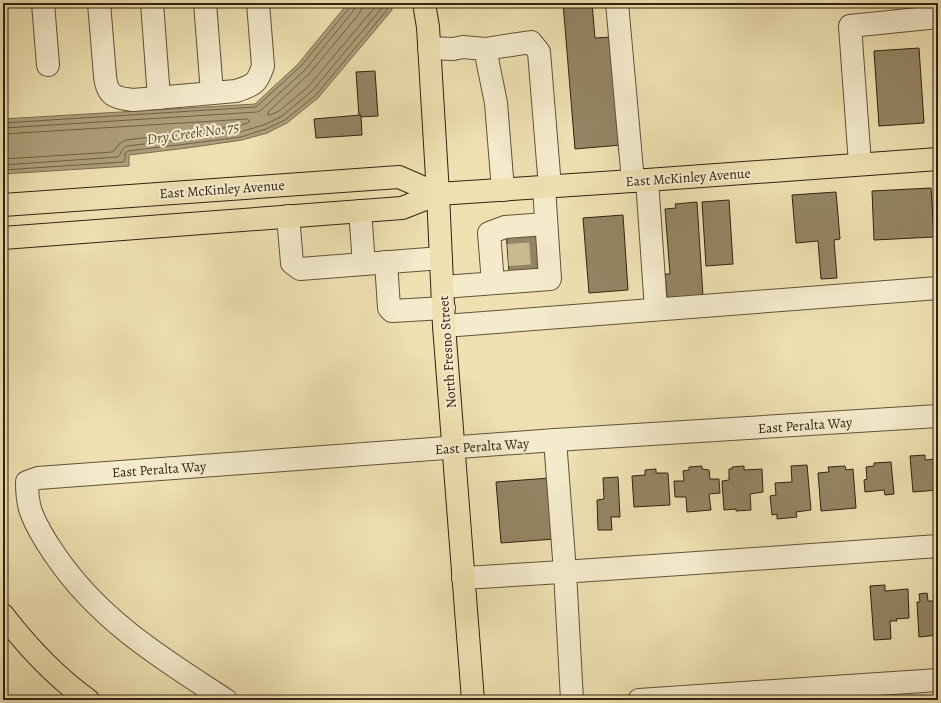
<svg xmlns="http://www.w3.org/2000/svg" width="941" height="703" viewBox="0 0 941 703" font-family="Alegreya,serif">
<rect width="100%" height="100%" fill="#eee0b1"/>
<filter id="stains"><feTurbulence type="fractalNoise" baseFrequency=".005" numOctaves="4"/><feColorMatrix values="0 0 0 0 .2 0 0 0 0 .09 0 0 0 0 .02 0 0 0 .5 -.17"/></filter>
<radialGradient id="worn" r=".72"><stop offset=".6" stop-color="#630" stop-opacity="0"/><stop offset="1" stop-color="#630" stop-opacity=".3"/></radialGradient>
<polygon fill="#ae9f7b" stroke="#7c6d51" points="348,3 391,3 392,10 318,98 287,123 267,133 242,140 187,148 129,155 129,166 3,174 3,119 255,104 298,64"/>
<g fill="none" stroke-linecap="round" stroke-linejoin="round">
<g stroke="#706046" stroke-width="1">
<polyline points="362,3 362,8 359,14 309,74 268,112 268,115 270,115 279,111 308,87 376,6 377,3"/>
<polyline points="3,123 256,107 301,66 350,7 351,3"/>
<polyline points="3,128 257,112 261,110 305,70 354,10 356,3"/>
<polyline points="3,134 247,119 250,121 248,123 238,126 185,133 126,140 119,144 113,152 3,159"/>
<path d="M3,165L118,157C122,154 120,149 127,146L186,139L240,132L264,125L282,116L312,91L382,8L383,3"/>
<polyline points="3,170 123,162 125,161 125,154 128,151 186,144 241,137 266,129 285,120 316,95 387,10 388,3"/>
</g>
</g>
<g fill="#948564" stroke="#322211">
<polygon points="563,3 592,3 595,38 611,37 621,145 575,149"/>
<polygon points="919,48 924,123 879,126 874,51"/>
<polygon points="375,71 378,116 359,117 356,72"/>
<polygon points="361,115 362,135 316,138 314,119"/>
<polygon points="931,188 934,237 874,240 872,191"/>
<polygon points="836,192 840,239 834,240 837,278 821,279 818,241 796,243 792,195"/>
<polygon points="729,200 733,264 706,266 702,202"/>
<polygon points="697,202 703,296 667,298 665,274 670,274 665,209 676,208 675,204"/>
<polygon points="623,215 628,290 589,293 583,218"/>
<polygon points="537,228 540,270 509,272 506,231"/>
<polygon points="925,455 925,460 936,459 936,467 938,467 938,490 913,492 910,456"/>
<polygon points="891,462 894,494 885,495 884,490 865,492 864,480 867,479 866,467 874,466 874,463"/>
<polygon points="807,465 811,510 796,512 797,517 777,519 777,514 772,515 770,496 776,495 775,483 792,482 791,466"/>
<polygon points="702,466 702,469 709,470 710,479 719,479 720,493 709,494 711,510 687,512 686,497 675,497 674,481 684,481 683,471 689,470 689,467"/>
<polygon points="744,466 744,470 762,469 763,492 750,494 751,510 736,511 736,509 724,510 722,481 729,480 729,469 732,469 732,467"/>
<polygon points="845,466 846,470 853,469 856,508 821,511 818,473 829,472 828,467"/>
<polygon points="656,469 656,473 668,473 670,505 634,507 632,476 645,475 645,470"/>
<polygon points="618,477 620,517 611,517 612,530 598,530 597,500 604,499 603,478"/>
<polygon points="550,478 555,539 501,543 496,482"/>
<polygon points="885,585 885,591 908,589 909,618 896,619 897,621 890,621 891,639 874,640 870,586"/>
<polygon points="927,593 928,601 938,601 938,635 919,637 917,602 920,602 919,594"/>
</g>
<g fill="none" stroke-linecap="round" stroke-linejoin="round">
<polyline stroke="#c8ba91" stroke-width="22" stroke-dasharray="22 11" stroke-linecap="butt" points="508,255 539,253"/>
<defs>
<g id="minor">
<polyline points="43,3 48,65"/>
<path d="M99,3L105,76C107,96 115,98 133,100L236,91C254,85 257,84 263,66L258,3"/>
<polyline points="152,3 159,98"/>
<polyline points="205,3 212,93"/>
<polyline points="617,3 633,181"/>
<polyline points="429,48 453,49 463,47 485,49 496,103 503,190"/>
<polyline points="485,49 531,42 539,52 550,187"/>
<polyline points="860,164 850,26 938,17"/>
<polyline points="647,180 656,309"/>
<polyline points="360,211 364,264"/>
<polyline points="288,216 292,263 300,269 441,258"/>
<polyline points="386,262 389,308 392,311 444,308"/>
<polyline points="493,283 489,233 505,227 546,224"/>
<polyline points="443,287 550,279 544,187"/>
<polyline points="444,326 938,288"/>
<polyline points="555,440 565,572 572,700"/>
<path d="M463,578C622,569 780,557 938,546"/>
<path d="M226,700C161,658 99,620 55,555C46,542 37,528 31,512C28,503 27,493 27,482L38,478L555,440L938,416"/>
<polyline points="639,700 938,680"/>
</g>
<g id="major">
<polyline points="424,3 428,27 438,194 444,326 473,700"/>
<polyline points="3,205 399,177 438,194"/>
<polyline points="3,238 402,208 438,194 647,180 938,159"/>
</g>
<path id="highway" d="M3,615C27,646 56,677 88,700"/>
</defs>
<use href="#minor" stroke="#615239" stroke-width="24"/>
<use href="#major" stroke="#322211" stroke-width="24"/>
<use href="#highway" stroke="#322211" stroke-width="24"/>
<use href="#minor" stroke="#f4ebcc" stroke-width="22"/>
<use href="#major" stroke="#eee0b1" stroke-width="22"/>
<use href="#highway" stroke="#eee0b1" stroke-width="22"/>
</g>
<g text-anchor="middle" stroke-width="4" stroke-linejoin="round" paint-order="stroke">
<g font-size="14" fill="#322211" stroke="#f4ebcc">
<text transform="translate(688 177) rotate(-4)" y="5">East McKinley Avenue</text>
<text transform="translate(222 189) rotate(-4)" y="5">East McKinley Avenue</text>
<text transform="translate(447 352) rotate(-94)" y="5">North Fresno Street</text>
<text transform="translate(805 425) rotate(-4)" y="5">East Peralta Way</text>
<text transform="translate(482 446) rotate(-4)" y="5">East Peralta Way</text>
<text transform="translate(159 469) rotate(-4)" y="5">East Peralta Way</text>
</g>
<g font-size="15" font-style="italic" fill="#5d4e36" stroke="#f4ebcc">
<text transform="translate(193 133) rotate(-8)" y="5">Dry Creek No. 75</text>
</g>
</g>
<rect width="941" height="703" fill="none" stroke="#eee0b1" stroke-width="16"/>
<rect x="4" y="4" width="933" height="695" fill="none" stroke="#322211" stroke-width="2"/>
<rect x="8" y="8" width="925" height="687" fill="none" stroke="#322211"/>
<rect width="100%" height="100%" filter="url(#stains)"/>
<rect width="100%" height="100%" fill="url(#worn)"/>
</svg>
